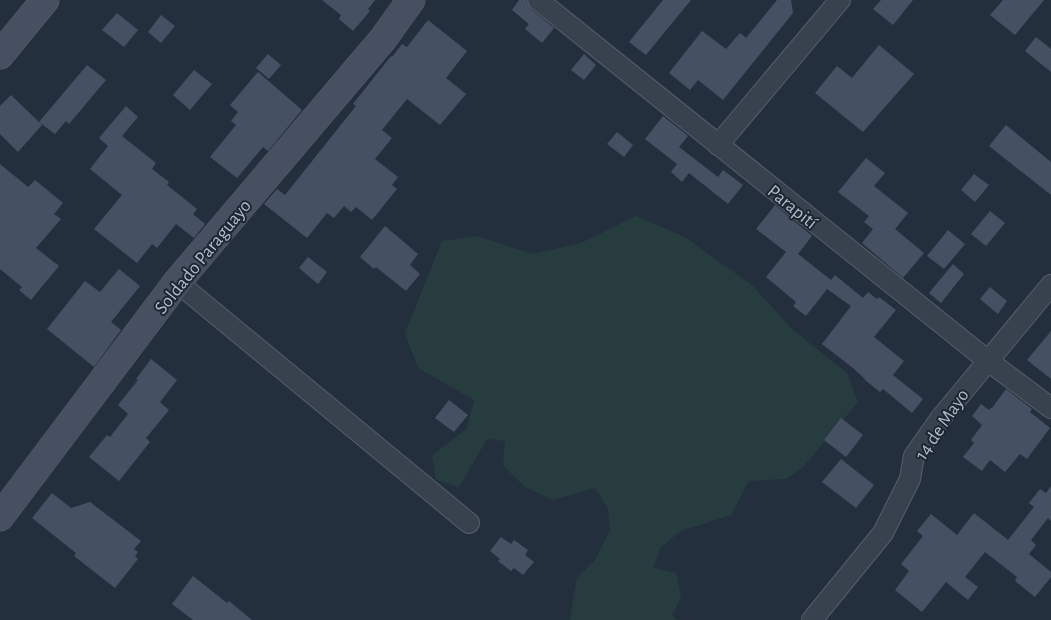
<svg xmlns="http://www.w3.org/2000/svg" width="1051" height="620" viewBox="0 0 1051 620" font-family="'Alegreya Sans',sans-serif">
<rect width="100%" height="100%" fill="#242f3e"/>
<polygon fill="#263c3f" points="636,216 685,237 753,286 792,329 847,373 858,402 804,466 786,479 749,481 731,515 681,531 661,547 653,568 676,573 681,597 672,615 677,620 571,620 570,618 577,578 595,560 610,530 608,508 595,488 553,500 525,487 503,466 505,441 487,439 459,487 436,480 432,456 467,428 474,400 418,368 405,333 442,241 478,236 532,254 581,243"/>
<g fill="#455162">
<polygon points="322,0 375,0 368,9 370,11 353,31 339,19 341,15"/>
<polygon points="519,0 526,0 531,9 554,28 542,43 525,29 529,24 512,10"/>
<polygon points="663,0 691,0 646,55 629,42"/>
<polygon points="777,0 791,0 793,13 723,100 698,80 690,90 669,73 702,31 726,49 740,33 746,38"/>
<polygon points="881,0 913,0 893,25 873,9"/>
<polygon points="1003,0 1044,0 1015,35 990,15"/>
<polygon points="117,13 138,30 124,47 102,30"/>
<polygon points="161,15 175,26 161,43 148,32"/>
<polygon points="428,20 467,51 446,78 466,94 440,125 407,99 382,130 392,138 375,159 398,177 392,185 397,189 372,220 356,207 351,212 344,206 334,218 327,213 307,238 264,204 277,189 285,195 356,106 353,104 391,56 392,57 402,44 407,47"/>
<polygon points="1036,37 1051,49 1051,72 1025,51"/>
<polygon points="879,45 914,74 863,132 815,93 837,66 852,78"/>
<polygon points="268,54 281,65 269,79 256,68"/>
<polygon points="584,54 596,65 584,80 571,70"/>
<polygon points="87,65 106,80 69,124 66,121 55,134 39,122"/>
<polygon points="194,70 212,84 190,110 173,95"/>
<polygon points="258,72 302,110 268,151 263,147 237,178 210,157 236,125 231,121 238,112 230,105"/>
<polygon points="11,95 42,125 18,152 0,134 0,106"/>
<polygon points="126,106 138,117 122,136 156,163 152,169 169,182 167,185 197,209 193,214 205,224 194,238 176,224 157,248 152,244 137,263 94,229 122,195 90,169 108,146 99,138"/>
<polygon points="663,116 688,136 679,147 718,177 723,170 743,185 728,204 689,173 682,182 671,172 677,164 645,139"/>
<polygon points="1006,125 1051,162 1051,195 989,146"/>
<polygon points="617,132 633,145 624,157 607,144"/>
<polygon points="866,158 885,173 874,186 908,213 895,229 924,253 903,278 862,243 873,229 864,222 869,216 838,192"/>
<polygon points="0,164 28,187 35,180 63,203 54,214 61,219 36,248 59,266 31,300 19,290 22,287 0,269"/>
<polygon points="974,174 989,185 975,202 961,190"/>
<polygon points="775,205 812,236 798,254 831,280 835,275 863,298 868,292 877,299 879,297 896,310 874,337 904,361 893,375 923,399 912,413 883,389 880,392 865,380 865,379 853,368 822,344 851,306 827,289 806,316 793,306 796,302 766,277 786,252 756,229"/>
<polygon points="990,211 1005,223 986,246 971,234"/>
<polygon points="385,226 418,254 410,265 420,274 406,291 376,267 374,269 360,257"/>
<polygon points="948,230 965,244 944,269 927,256"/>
<polygon points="308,257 327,272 318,284 299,268"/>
<polygon points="953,264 964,274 941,303 929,293"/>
<polygon points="119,269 140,286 111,322 121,330 94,367 47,329 85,281 100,292"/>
<polygon points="990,287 1007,301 998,314 980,299"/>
<polygon points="1051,331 1051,379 1027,360"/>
<polygon points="151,359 177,380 160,402 169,410 146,438 150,442 119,481 89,457 107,435 110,437 128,414 118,405 138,380 136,379"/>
<polygon points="1006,389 1032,409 1030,412 1050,428 1027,459 1020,454 1005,472 990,460 982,471 963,457 974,443 971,440 982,425 972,416 981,404 989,410 991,408 992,408"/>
<polygon points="449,400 468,415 454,432 435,418"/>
<polygon points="841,418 863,435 846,457 824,440"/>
<polygon points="841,459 874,485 856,508 822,482"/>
<polygon points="1051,486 1051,521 1048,518 1031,540 1036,545 1029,554 1051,572 1051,577 1035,597 1015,581 1017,577 985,552 965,577 978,587 968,600 946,582 922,612 895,590 909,571 901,564 923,536 917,531 931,514 957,535 974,513 1008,540 1034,507 1029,503 1040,489 1046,493"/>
<polygon points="52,493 71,508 90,502 141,541 134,549 138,552 135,556 138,559 115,588 74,556 76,553 32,518"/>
<polygon points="501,537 511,544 514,540 528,550 525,555 534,562 523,575 514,568 511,571 498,561 500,559 490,551"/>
<polygon points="193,576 227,603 229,601 252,620 193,620 172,604"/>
</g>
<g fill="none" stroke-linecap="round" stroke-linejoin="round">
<defs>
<g id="street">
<polyline points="538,0 987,360 1051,408"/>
<polyline points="718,145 840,0"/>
<polyline points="177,282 469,523"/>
<polyline points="812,620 883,533 910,479 914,456 940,419 1051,285"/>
</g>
<g id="secondary">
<polyline points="0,55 45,0"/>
<polyline points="0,517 177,282 383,39 411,0"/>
</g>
</defs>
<use href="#street" stroke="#565f6c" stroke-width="22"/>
<use href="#secondary" stroke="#565f6c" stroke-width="29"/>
<use href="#street" stroke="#38414e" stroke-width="20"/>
<use href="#secondary" stroke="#465061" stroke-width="28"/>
</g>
<g text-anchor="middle" stroke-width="4" stroke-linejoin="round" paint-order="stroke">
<g font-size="19" fill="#b4bcc9" stroke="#1d2633">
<text transform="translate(793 206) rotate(39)" y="7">Parapití</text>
<text transform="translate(202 256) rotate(-51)" y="7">Soldado Paraguayo</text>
<text transform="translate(941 424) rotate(-56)" y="7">14 de Mayo</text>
</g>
</g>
</svg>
